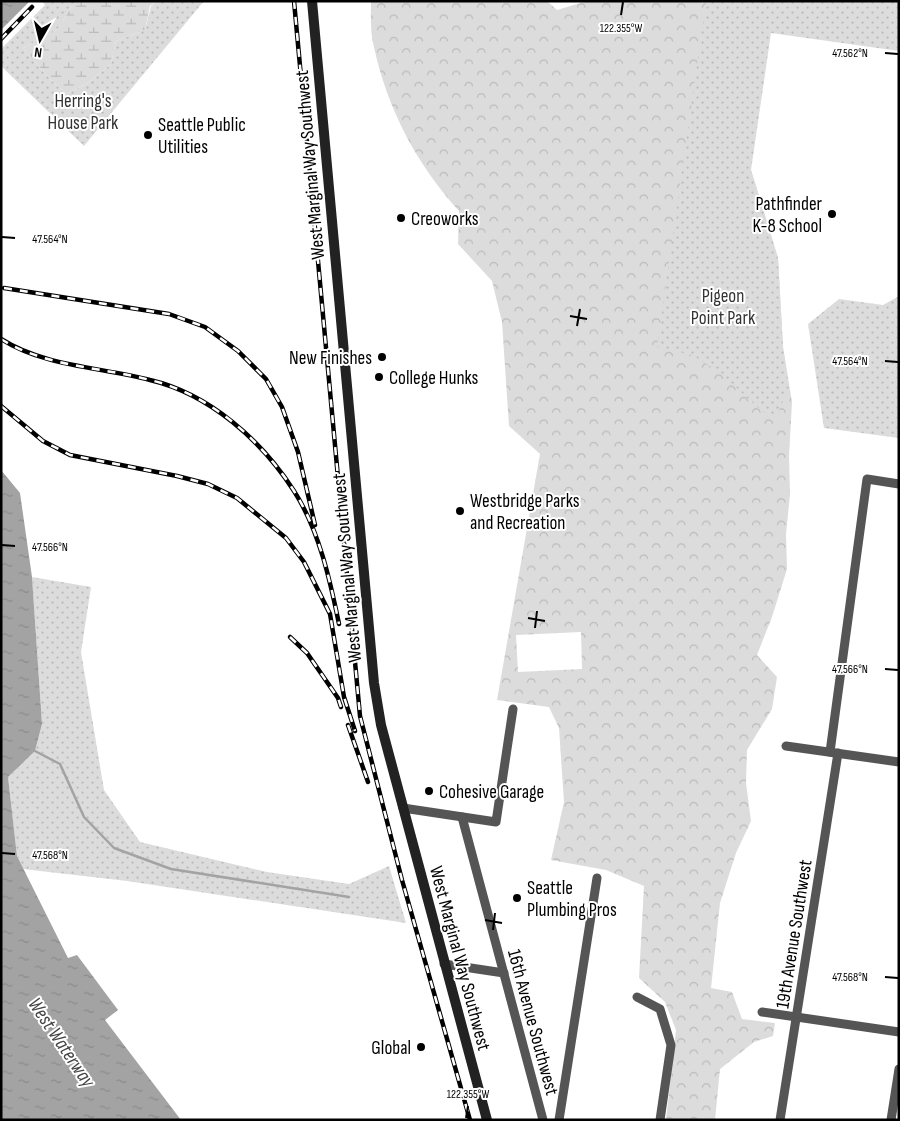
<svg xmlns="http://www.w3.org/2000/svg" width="900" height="1121" viewBox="0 0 900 1121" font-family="'Sofia Sans Condensed',sans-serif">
<defs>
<pattern id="forest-crowns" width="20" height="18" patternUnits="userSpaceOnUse" patternTransform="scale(1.25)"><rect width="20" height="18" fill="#dcdcdc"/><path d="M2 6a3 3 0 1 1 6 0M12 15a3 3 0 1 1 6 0" fill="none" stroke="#bbb"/></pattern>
<pattern id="wetland-marsh" width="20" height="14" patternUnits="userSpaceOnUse" patternTransform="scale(1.25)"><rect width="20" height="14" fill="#dcdcdc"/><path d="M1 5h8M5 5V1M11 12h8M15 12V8" fill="none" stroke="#bbb"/></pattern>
<pattern id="park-dots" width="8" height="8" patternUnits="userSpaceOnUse" patternTransform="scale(1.25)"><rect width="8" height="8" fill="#dcdcdc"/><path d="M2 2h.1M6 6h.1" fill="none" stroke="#bbb" stroke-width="1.8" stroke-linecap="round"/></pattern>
<pattern id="water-ripples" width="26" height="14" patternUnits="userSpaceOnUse" patternTransform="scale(1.25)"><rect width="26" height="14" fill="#a3a3a3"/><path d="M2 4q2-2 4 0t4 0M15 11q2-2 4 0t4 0" fill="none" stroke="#8b8b8b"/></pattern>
</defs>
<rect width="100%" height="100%" fill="#fff"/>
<path fill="url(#forest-crowns)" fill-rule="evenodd" d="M371,1H547L557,10L587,1H720L751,170L778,258L783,347L792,402L789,456L790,494L786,534L787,569L772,617L757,655L777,677L772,709L747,750L746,783L751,821L736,853L720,903L711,988L732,992L742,1019L775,1023L773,1036L754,1042L720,1069L715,1120H666L676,1030L665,1002L639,978L644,886L606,870L551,860L564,802L559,728L549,707L497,700L540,454L509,426L502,322L492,281L458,244L459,211C417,165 387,108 374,47C370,33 371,16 371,1ZM581,632L582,669L518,672L516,635Z"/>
<polygon fill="url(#wetland-marsh)" points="75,1 158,1 150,6 145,30 116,41 111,64 88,83 66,94 50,79 23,48 57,30"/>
<g fill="url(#park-dots)">
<polygon points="42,1 75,1 57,30 23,48 50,79 66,94 88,83 111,64 116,41 145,30 151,6 156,2 204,1 84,146 1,66 1,49 45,5"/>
<polygon points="706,1 899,1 899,51 771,33 751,170 778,258 783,347 789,387 774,422 718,371 692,355 657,347"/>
<polygon points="899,296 899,438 824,428 808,324 839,299 883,305"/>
<polygon points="32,577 91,587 81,652 104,790 140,842 267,872 349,884 389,866 406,923 127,881 23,869 17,856 8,777 35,751 42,724"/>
</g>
<g fill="url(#water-ripples)">
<polygon points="1,1 30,1 1,30"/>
<polygon points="1,470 20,493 32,577 42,724 35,751 8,777 17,856 68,958 77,955 118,1010 105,1020 181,1120 1,1120"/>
</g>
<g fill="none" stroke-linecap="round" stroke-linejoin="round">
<polyline stroke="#a3a3a3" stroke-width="2.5" points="35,751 60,764 84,817 114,848 171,869 349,897"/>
<g stroke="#555" stroke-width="9">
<polyline points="786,746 899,762"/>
<polyline points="830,752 867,479 899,484"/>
<polyline points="403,808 496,822 513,709"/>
<polyline points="462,817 543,1120"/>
<polyline points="444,964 504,973"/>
<polyline points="637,997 660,1009 671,1045 660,1120"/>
<polyline points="762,1012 899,1032"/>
<polyline points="559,1120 597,878"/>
<polyline points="780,1120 838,753"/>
<polyline points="891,1120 899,1069"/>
</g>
<polyline stroke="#222" stroke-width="10" points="312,1 374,683 381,725 487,1120"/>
<defs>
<g id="rail">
<polyline points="294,1 360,716 402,880 470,1120"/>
<polyline points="1,39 32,7"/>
<polyline points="4,288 169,314 205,327 238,351 266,379 282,407 298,452 315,525"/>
<path d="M1,339C45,367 101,367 150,380C210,394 262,441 294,491C319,530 330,580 339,624"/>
<polyline points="1,406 43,441 70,455 177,476 208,484 237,498 286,538 304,562 330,614 344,697 355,731"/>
<polyline points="290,637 307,653 338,698 341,707"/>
<polyline points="348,725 368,782"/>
</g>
</defs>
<use href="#rail" stroke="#000" stroke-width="4.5"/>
<use href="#rail" stroke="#fff" stroke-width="2.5" stroke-dasharray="8" stroke-linecap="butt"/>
</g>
<path fill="none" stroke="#000" stroke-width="2" d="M621,15L623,2M885,53L898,54M2,237L15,238M570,316L587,319M577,326L580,309M885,361L898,362M2,545L15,546M528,618L545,621M535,628L537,611M885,669L898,670M2,853L15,854M485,920L502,923M493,930L495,913M885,977L898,978M466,1118L468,1106"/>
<g fill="#000" stroke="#fff" stroke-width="2">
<circle cx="148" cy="135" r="5"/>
<circle cx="832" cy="214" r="5"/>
<circle cx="401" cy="218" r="5"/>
<circle cx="382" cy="357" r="5"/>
<circle cx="379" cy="377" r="5"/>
<circle cx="460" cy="511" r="5"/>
<circle cx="429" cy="791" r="5"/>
<circle cx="517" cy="898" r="5"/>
<circle cx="421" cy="1047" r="5"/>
</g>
<g text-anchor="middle" stroke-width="4" stroke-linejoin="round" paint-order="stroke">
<g font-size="19" fill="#333" stroke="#fff">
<text x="83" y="107">Herring's<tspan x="83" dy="22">House Park</tspan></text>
<text x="723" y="302">Pigeon<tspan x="723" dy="22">Point Park</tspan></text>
</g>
<g font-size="19" fill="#000" stroke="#fff" text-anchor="start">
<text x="158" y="131">Seattle Public<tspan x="158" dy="22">Utilities</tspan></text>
<text x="822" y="210" text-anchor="end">Pathfinder<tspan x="822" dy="22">K-8 School</tspan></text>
<text x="411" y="225">Creoworks</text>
<text x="372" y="364" text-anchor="end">New Finishes</text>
<text x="389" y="384">College Hunks</text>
<text x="470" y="507">Westbridge Parks<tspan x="470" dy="22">and Recreation</tspan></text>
<text x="439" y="798">Cohesive Garage</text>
<text x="527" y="894">Seattle<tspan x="527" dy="22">Plumbing Pros</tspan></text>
<text x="411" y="1054" text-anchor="end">Global</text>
</g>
<g font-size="19" fill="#000" stroke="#fff">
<text transform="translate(309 165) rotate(-95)" y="7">West Marginal Way Southwest</text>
<text transform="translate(346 568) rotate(-95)" y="7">West Marginal Way Southwest</text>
<text transform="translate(793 934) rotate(-81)" y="7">19th Avenue Southwest</text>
<text transform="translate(461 958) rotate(75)" y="7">West Marginal Way Southwest</text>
<text transform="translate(534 1022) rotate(75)" y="7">16th Avenue Southwest</text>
</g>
<g font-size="20" font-style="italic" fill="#444" stroke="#fff">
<text transform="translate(62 1042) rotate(56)" y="7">West Waterway</text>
</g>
</g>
<g font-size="12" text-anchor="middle" fill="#000" stroke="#fff" stroke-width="4" stroke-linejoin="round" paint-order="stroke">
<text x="621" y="32">122.355°W</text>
<text x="850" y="57">47.562°N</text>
<text x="50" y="243">47.564°N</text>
<text x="850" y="365">47.564°N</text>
<text x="50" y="551">47.566°N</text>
<text x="850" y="673">47.566°N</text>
<text x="50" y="859">47.568°N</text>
<text x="850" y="981">47.568°N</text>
<text x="468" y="1098">122.355°W</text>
</g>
<rect width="900" height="1121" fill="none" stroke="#000000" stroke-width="5"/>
<g transform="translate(40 40) rotate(188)" stroke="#ffffff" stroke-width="4" paint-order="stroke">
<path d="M0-4L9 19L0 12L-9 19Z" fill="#000000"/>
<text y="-8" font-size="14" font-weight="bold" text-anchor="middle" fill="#000000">N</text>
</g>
</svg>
